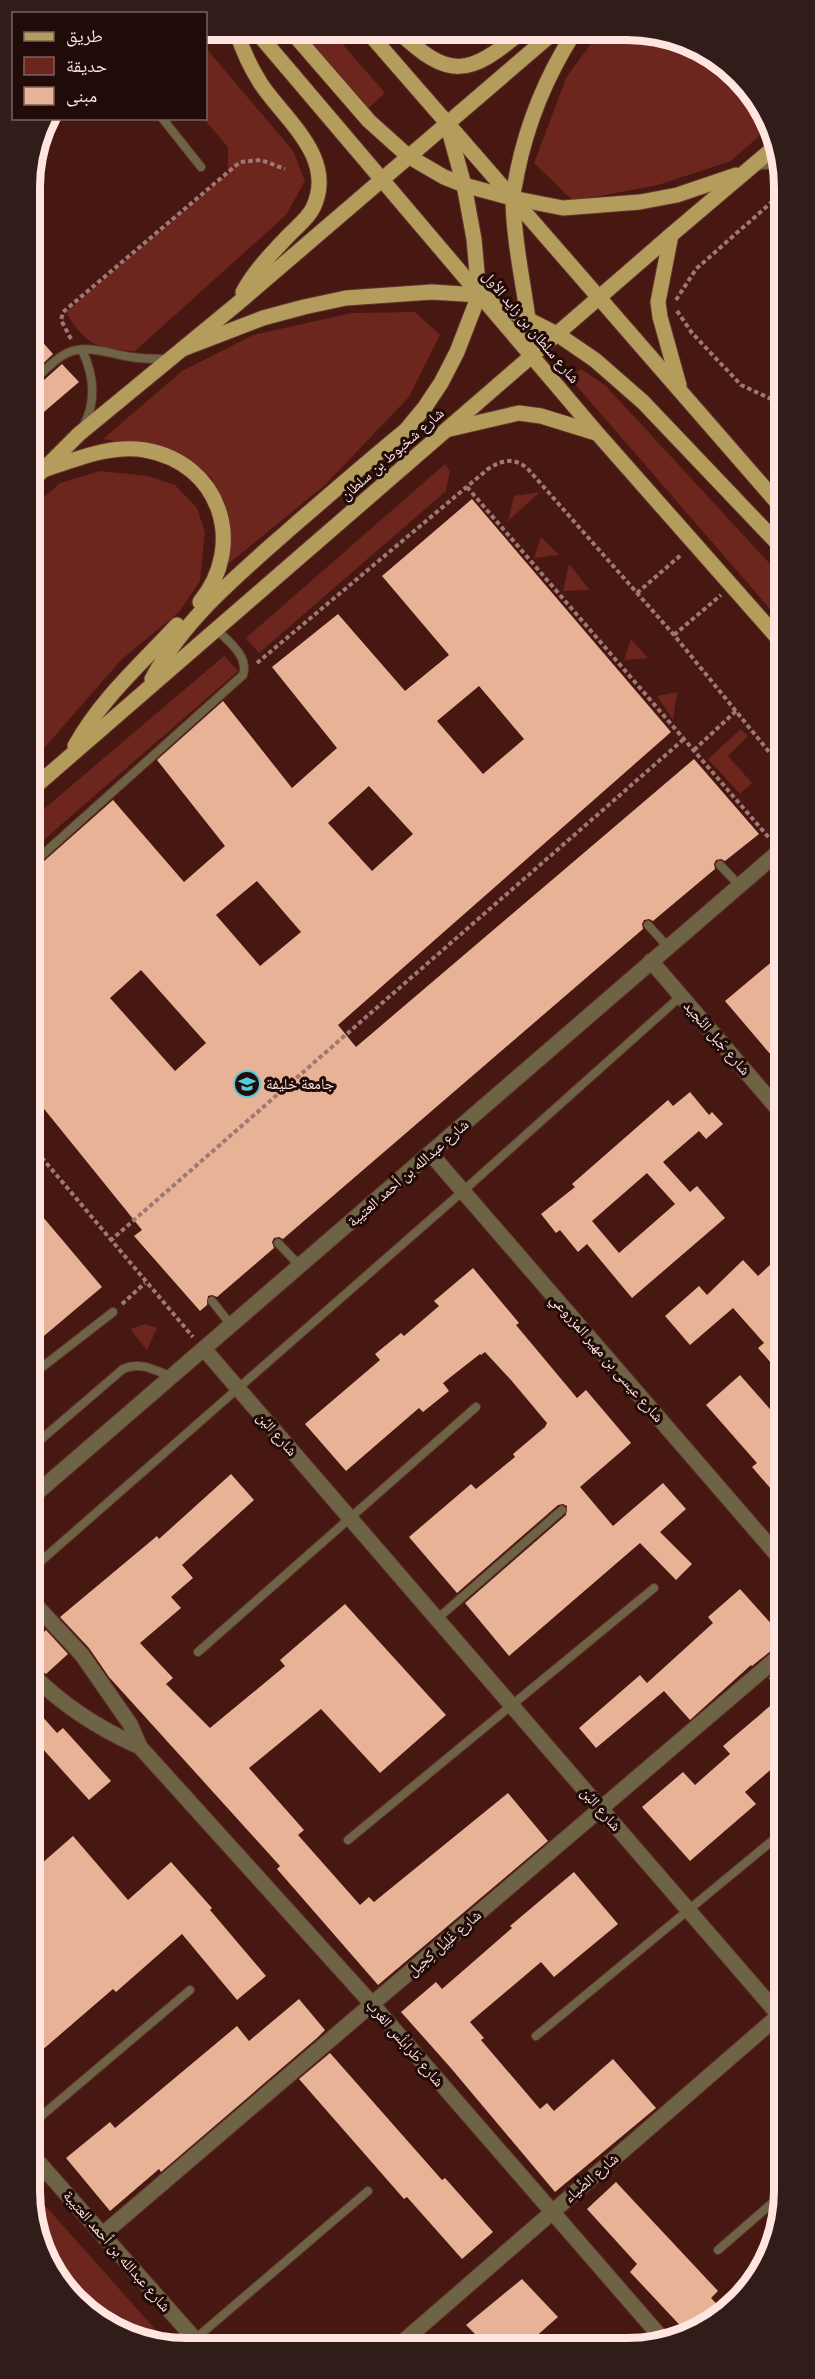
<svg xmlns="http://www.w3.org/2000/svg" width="815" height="2379" viewBox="0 0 815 2379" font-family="'Noto Serif','Noto Naskh Arabic',serif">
<rect width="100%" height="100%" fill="#471711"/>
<g fill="#6c261e">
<polygon points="296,31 331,31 385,93 364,112"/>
<polygon points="599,33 659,33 739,76 767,129 731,161 658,185 573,201 534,163 567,76"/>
<path d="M206,48L293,151L305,181L286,215L135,351C96,348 86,346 66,312L228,173V147L204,119Z"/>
<polygon points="415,312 440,335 409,397 325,485 227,565 226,520 212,478 172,450 103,439 182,371 253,335 352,313"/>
<polygon points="581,369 606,386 782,577 783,624 569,377"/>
<polygon points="445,464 450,471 446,491 259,653 246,638"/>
<polygon points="100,471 148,476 175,485 197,508 205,532 200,581 179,612 121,660 31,763 31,509 60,483"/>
<polygon points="540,492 508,521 514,496"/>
<polygon points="541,537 559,555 534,558"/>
<polygon points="569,564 590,590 563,591"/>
<polygon points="631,639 648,658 624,660"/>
<polygon points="224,656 238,671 31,851 31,820"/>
<polygon points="677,692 673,720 657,696"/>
<polygon points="741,729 748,736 728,756 752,783 740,794 708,759"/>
<polygon points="145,1324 157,1328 147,1350 130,1329"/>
<polygon points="33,2192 170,2346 157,2346 76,2303 33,2223"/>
</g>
<g fill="#e7b295" fill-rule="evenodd">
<polygon points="39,338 53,354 31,375 31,345"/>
<polygon points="62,364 79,382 31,423 31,389 35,388"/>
<path d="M472,499L671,732L338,1025L356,1047L694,759L759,834L725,861L721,859L716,860L714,864L715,869L653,921L649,919L644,920L642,924L643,929L283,1239L279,1237L274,1238L272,1242L274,1248L217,1297L212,1295L208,1296L207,1305L200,1311L134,1236L142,1230L32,1094L31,887L34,870L113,800L184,882L225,846L157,760L223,701L292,788L337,748L272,667L338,614L405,691L449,655L382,576ZM479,686L524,739L483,774L437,721ZM369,786L413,834L372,871L328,823ZM257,881L301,932L260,966L216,915ZM141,970L206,1043L175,1071L110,998Z"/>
<polygon points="774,960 783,970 783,1069 725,1001"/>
<path d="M690,1092L709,1115L712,1112L723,1124L706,1139L699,1131L663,1162L690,1192L697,1186L725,1218L632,1298L587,1244L578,1252L560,1230L556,1233L541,1214L575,1187L572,1184L668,1100L673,1106ZM647,1173L675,1204L619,1253L592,1221Z"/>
<polygon points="32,1204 102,1287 32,1346"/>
<polygon points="783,1253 784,1378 758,1348 764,1343 733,1308 690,1345 665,1316 699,1286 707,1295 743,1260 758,1276"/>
<polygon points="473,1268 519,1323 516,1325 577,1398 586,1390 631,1443 580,1487 613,1526 663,1483 686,1509 660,1532 692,1564 676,1580 640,1543 509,1656 465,1603 566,1515 567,1506 563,1504 558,1505 457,1593 409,1537 471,1484 476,1489 515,1457 513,1454 545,1427 547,1423 511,1380 485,1352 481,1355 480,1354 443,1383 449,1391 423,1412 419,1408 346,1471 305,1424 380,1360 375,1354 401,1333 404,1336 439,1306 434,1301"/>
<polygon points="740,1375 784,1425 784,1504 752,1467 757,1463 706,1405"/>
<polygon points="231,1474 254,1500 182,1565 193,1578 171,1597 181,1608 140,1643 173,1678 166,1684 210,1728 285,1666 280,1660 345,1604 446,1715 380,1773 321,1709 249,1768 304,1830 298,1835 360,1905 369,1897 374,1902 508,1793 548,1841 378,1985 277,1869 280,1866 109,1677 89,1648 60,1617 157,1536 159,1539"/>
<polygon points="740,1589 784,1638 784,1642 778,1645 752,1666 751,1665 690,1720 664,1691 596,1748 579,1728 640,1675 647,1683 713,1623 708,1617"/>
<polygon points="41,1629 44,1632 46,1630 68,1654 46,1674 32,1665 32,1637"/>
<polygon points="784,1665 784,1758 745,1792 756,1804 690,1861 642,1807 683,1772 695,1785 730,1754 723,1746 783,1695 769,1678"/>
<polygon points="32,1705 57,1733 63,1728 111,1781 89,1800 32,1737"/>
<polygon points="73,1836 128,1900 171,1862 212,1908 210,1910 266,1976 237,2000 182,1934 116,1992 113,1989 33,2058 33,1871"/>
<polygon points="574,1872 618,1924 554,1977 541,1962 470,2022 484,2038 481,2040 540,2109 547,2103 554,2111 613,2059 656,2108 555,2192 450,2067 401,2012 436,1982 442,1989 512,1928 510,1926"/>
<polygon points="299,1999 325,2030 317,2038 161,2172 159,2169 110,2211 66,2158 110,2122 115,2128 237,2026 249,2041"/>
<polygon points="330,2053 442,2180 445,2178 493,2232 462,2259 407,2197 404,2199 299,2079"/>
<polygon points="616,2182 718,2291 711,2298 725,2313 707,2328 689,2335 630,2272 637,2264 587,2209"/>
<polygon points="522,2279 558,2317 525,2346 487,2346 466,2325"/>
</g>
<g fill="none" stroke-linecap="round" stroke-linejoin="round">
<defs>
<g id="lane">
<polyline points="162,118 201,167"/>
<path d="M82,350C94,375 97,401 83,427"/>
<path d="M31,383C42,373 53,360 67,353C88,344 110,354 131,357C143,359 156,359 168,359"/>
<path d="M31,865L243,675C249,656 228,641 216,629"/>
<polyline points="720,865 739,885"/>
<polyline points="648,925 668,947"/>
<polyline points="278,1243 300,1266"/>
<polyline points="212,1301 231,1325"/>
<polyline points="32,1375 113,1312"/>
<path d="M32,1447L123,1369C140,1361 155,1370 172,1377"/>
<polyline points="32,1569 463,1191 681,996"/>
<polyline points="437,1619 562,1510"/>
<polyline points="198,1652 476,1407"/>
<polyline points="348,1840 654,1588"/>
<polyline points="536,2036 784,1831"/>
<polyline points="33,2123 190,1990"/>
<polyline points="718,2250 785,2192"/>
<polyline points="195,2339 368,2191"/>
</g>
<g id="street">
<polyline points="758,162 782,160"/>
<polyline points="651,961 783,1115"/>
<polyline points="430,1153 784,1563"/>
<polyline points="204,1349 784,2021"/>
<polyline points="32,1497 783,848"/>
<polyline points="32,1601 82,1655 130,1724 140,1747 372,2004 666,2343"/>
<path d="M32,1674C63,1706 100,1729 140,1747"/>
<polyline points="33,2156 201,2346"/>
<polyline points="103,2234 784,1652"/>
<polyline points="398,2346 784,2011"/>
</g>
<g id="primary">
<path d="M236,30C242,49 250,67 261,84C285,120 337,158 313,208C308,218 297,227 289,235C272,253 255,270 243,292"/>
<polyline points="255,30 597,433 783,644"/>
<polyline points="291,31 369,121 408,156 444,177 464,185 512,198 563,208 640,202 677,195 736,175"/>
<polyline points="367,31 782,508"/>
<path d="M398,31C449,80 469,76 521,32"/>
<polyline points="671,235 658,302 660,317 679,385"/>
<polyline points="185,348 263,318 304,307 346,298 432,292 479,295 557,334 595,360 643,402 782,548"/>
<path d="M532,356C529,304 514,253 513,200C512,192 516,182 517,173C527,124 547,75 574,33"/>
<polyline points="450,429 519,413 541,416 596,433"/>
<path d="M46,469C77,459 112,444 145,450C220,463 247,544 200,602"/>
<polyline points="31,482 79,434 237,304 554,32"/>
<path d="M152,679C185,618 239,574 291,528C329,495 367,462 406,430L425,407L441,383L457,352L479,295L474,239L464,185L447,123"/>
<path d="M75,746C101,699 141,664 177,625"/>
<polyline points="31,790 671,235 776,146"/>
</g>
</defs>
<use href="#lane" stroke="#61342e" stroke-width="10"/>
<use href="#street" stroke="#61342e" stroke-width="17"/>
<use href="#primary" stroke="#61342e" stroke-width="17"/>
<g stroke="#9e7873" stroke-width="4" stroke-dasharray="4.5 3" stroke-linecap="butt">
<polyline points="676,300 696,269 782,193"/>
<polyline points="677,311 692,333 741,385 782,404"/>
<polyline points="71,339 61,320 63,312 240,162 261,160 285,169"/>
<polyline points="467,487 770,839"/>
<polyline points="637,593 682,554"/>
<polyline points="674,635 721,595"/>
<path d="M257,663L488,469C502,460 513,457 527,468L674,635L783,769"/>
<polyline points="694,750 736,711"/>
<polyline points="32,1146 193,1337"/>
<polyline points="110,1241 684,739"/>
<polyline points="122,1304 145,1283"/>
</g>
<use href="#lane" stroke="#6e6345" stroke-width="8"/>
<use href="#street" stroke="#6e6345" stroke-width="15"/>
<use href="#primary" stroke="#b49c5c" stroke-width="15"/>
</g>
<defs>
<symbol id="university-ring" viewBox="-11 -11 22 22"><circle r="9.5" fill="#200b08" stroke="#54cadd" stroke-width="1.5"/><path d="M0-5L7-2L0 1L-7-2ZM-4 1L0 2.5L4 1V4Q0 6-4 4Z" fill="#54cadd"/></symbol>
</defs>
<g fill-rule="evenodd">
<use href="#university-ring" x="232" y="1069" width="30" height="30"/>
</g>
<g text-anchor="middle" stroke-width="6" stroke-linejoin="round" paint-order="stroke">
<g font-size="15" fill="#ffe4e0" stroke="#200b08">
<text transform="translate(531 327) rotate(50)" y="5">شارع سلطان بن زايد الأول</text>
<text transform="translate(392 454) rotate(-41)" y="5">شارع شخبوط بن سلطان</text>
<text transform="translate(717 1038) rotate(49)" y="5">شارع جَبل النِّجيد</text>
<text transform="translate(408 1173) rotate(-41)" y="5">شارع عبدالله بن أحمد العتيبة</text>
<text transform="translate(607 1358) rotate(49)" y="5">شارع عيسى بن مهير المزروعي</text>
<text transform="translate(277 1434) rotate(49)" y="5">شارع البُن</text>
<text transform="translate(601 1809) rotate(49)" y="5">شارع البُن</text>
<text transform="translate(444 1943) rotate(-41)" y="5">شارع غَلِيل كِحِيل</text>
<text transform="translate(405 2043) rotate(49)" y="5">شارع طَرابلُس الغرب</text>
<text transform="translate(591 2178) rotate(-41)" y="5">شارع الضِّياء</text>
<text transform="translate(117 2251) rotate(49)" y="5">شارع عبدالله بن أحمد العتيبة</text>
</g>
<g font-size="15" fill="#ffe4e0" stroke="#200b08" text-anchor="start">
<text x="266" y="1089">جامعة خليفة</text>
</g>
</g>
<path d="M0 0H815V2379H0ZM187 40H627A147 147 0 0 1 774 187V2191A147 147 0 0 1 627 2338H187A147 147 0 0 1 40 2191V187A147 147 0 0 1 187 40Z" fill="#321c19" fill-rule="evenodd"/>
<path fill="none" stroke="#ffe4e0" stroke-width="8" d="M187 40H627A147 147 0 0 1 774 187V2191A147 147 0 0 1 627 2338H187A147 147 0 0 1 40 2191V187A147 147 0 0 1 187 40Z"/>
<rect x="12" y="12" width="195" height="108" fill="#200b08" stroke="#79625e" stroke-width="1.5"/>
<rect x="24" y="32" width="30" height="9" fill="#b49c5c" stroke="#79625e" stroke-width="1.5"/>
<text x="66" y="42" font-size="18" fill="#ffe4e0">طريق</text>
<rect x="24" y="57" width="30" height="18" fill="#6c261e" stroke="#79625e" stroke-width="1.5"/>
<text x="66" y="72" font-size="18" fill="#ffe4e0">حديقة</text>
<rect x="24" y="87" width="30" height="18" fill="#e7b295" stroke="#79625e" stroke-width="1.5"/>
<text x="66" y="102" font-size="18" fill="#ffe4e0">مبنى</text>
</svg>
